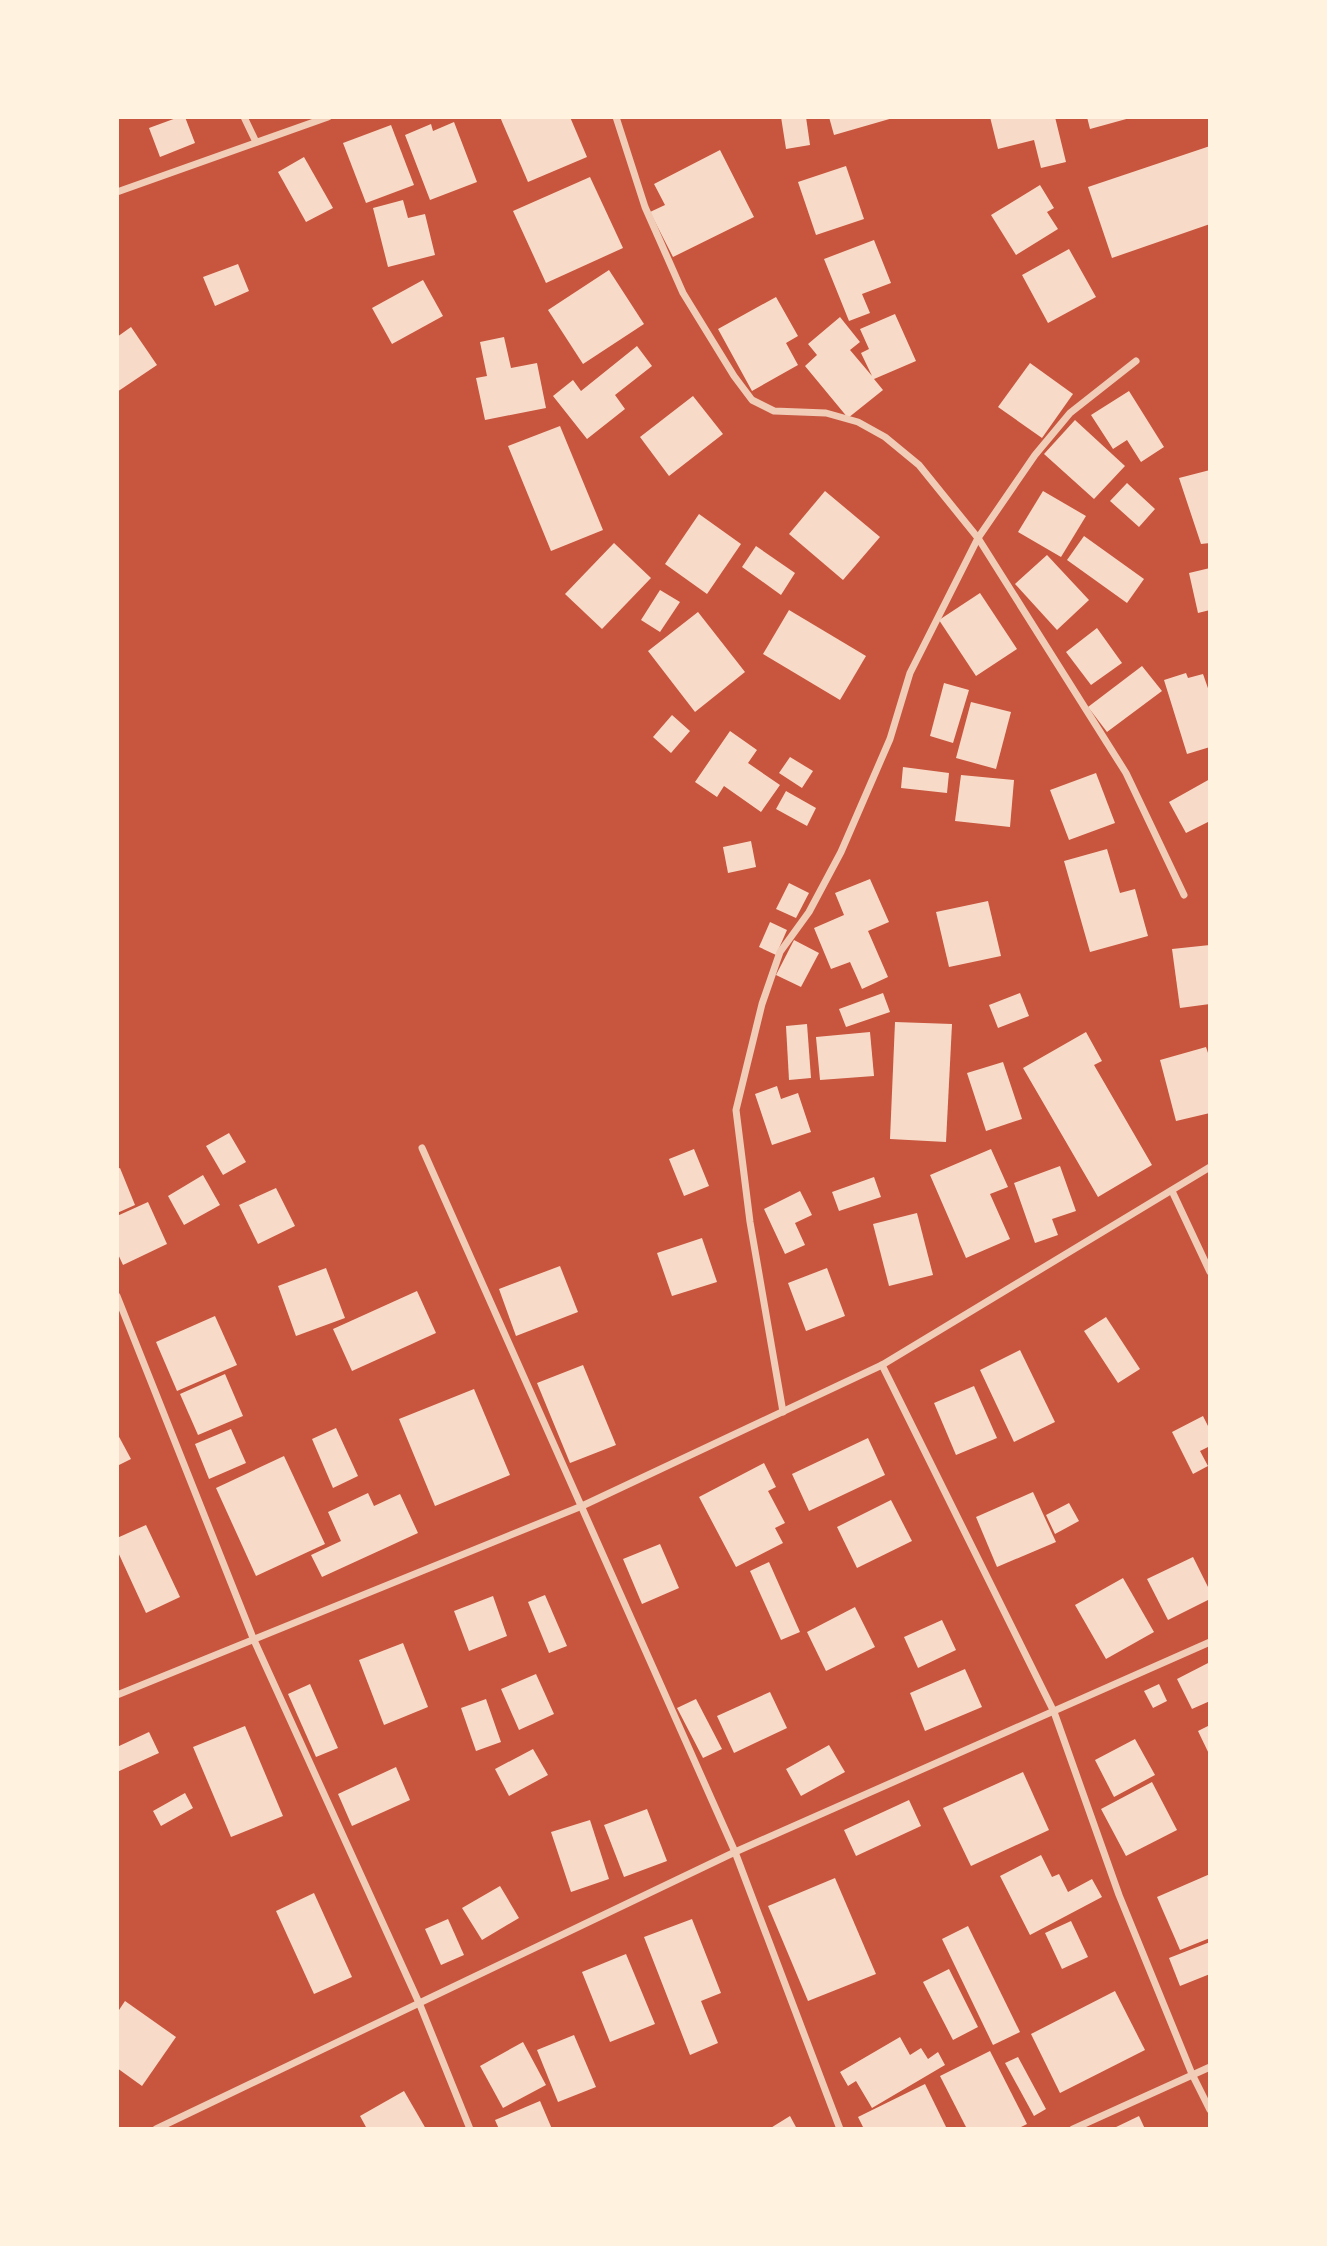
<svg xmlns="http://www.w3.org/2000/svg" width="1327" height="2246" viewBox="0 0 1327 2246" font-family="'Fira Sans Condensed',sans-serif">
<rect width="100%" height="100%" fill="#c8553d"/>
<g fill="#f7dbc8">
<polygon points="179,117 185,117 195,143 160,157 149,128"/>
<polygon points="500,117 570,117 587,157 528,182"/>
<polygon points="781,117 806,117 810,145 786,149"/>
<polygon points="829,117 893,117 893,118 834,135"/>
<polygon points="990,117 1055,117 1066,162 1041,168 1034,140 998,149"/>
<polygon points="1087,117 1130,117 1130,118 1090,129"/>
<polygon points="454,122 477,182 430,200 405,135 431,124 433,131"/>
<polygon points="391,125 414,185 366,203 343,143"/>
<polygon points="1210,146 1210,224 1112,258 1088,187"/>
<polygon points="720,150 754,217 673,257 650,212 665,205 654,184"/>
<polygon points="304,157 333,208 306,222 278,172"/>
<polygon points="846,166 864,219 816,235 798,182"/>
<polygon points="590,177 623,248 546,283 513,211"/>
<polygon points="1040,185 1054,208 1047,212 1058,229 1016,255 991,215"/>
<polygon points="403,200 408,218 425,214 435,255 388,267 373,208"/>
<polygon points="874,240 891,283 862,294 870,313 849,321 824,259"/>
<polygon points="1069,249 1096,297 1048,323 1022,275"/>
<polygon points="238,264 249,291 215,306 203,277"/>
<polygon points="609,270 644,324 583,364 548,310"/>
<polygon points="423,280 443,316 392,344 372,308"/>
<polygon points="776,297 798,336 786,343 798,365 752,391 718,329"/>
<polygon points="895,314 916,361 874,379 883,390 848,418 805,366 817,355 808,344 840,317 860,342 850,350 872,376 861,353 869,349 860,329"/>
<polygon points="131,327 157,365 117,392 117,337"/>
<polygon points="504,337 511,368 537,363 546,408 485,420 476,378 487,376 480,342"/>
<polygon points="637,346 652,366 615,395 625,409 587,439 553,396 573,380 581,391"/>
<polygon points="1030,363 1073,394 1042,438 998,407"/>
<polygon points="1129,391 1164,447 1141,462 1127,440 1113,449 1091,415"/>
<polygon points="693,396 723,434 669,476 640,437"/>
<polygon points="1075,420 1125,466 1094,499 1044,454"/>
<polygon points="560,426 603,530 551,551 508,446"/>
<polygon points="1210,470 1210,543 1201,544 1179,478"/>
<polygon points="1127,483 1155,509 1139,527 1110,501"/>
<polygon points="825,491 880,537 843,580 789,534"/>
<polygon points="1043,491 1086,516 1061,557 1018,532"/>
<polygon points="699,514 741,544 707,594 665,564"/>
<polygon points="1084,536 1144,579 1127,603 1067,560"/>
<polygon points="614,543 651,578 602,629 565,594"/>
<polygon points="756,546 795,573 781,595 742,567"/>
<polygon points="1047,555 1089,600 1057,630 1015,584"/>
<polygon points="1210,568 1210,610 1198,613 1189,573"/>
<polygon points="660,590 680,602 660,632 641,620"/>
<polygon points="980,593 1017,649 976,676 939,620"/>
<polygon points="789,610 866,656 840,700 763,654"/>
<polygon points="698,612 745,672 695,712 648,651"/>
<polygon points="1097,628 1122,663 1091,685 1066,652"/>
<polygon points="1142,666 1162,691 1107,732 1088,707"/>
<polygon points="1186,673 1188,678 1203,674 1210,694 1210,747 1187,754 1164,680"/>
<polygon points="944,683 969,690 953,743 930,736"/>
<polygon points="971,702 1011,712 996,769 956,758"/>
<polygon points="672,715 690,731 671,753 653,737"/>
<polygon points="730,731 757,750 748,763 780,785 761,812 724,786 717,797 695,782"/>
<polygon points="790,757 813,771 802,788 779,773"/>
<polygon points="903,767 949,773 947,793 901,788"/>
<polygon points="1096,773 1115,823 1069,840 1050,790"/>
<polygon points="961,775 1014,780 1010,827 955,821"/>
<polygon points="1210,779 1210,821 1186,833 1169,802"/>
<polygon points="786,791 816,808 807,826 776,809"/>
<polygon points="751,841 756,867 728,873 723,847"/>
<polygon points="1107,849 1120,893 1135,889 1148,936 1090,952 1064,861"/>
<polygon points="870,879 889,922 868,931 888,977 862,989 850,962 831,969 814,928 844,915 835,893"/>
<polygon points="789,883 809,893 796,918 776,909"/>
<polygon points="988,901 1001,956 949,967 936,912"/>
<polygon points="770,922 787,930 776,955 759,947"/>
<polygon points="794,940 819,953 801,987 776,975"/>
<polygon points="1210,945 1210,1004 1180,1008 1172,949"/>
<polygon points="883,993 890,1012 846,1027 839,1009"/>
<polygon points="1020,993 1029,1016 998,1028 989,1005"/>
<polygon points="895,1022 952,1024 946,1142 890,1139"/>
<polygon points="807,1024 811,1078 789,1080 786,1026"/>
<polygon points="870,1032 874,1076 820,1080 816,1037"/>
<polygon points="1086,1032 1102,1061 1094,1065 1152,1165 1098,1197 1023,1068"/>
<polygon points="1206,1047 1210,1059 1210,1113 1176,1121 1160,1060"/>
<polygon points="1003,1062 1022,1119 986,1131 967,1073"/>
<polygon points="777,1086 781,1099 798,1093 811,1132 772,1145 755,1094"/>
<polygon points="229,1133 246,1162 223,1175 206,1146"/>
<polygon points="694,1149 709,1186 684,1196 669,1159"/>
<polygon points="991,1149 1008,1187 990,1194 1010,1239 966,1258 930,1175"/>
<polygon points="1060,1166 1076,1211 1052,1219 1058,1235 1035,1243 1014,1183"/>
<polygon points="120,1168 135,1205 117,1213 117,1169"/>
<polygon points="203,1175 220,1205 184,1225 168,1196"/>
<polygon points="874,1177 881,1197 839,1211 832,1192"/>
<polygon points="276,1188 295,1226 258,1244 239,1205"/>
<polygon points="800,1191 812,1215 795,1223 805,1245 785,1254 764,1209"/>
<polygon points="148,1202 167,1244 123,1265 117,1252 117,1216"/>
<polygon points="917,1213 933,1275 889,1286 873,1224"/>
<polygon points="702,1238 717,1282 672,1296 657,1253"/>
<polygon points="560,1266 578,1312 516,1336 499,1289"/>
<polygon points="326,1268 345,1318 296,1336 278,1286"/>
<polygon points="827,1268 845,1316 806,1331 788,1283"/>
<polygon points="417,1291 436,1333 352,1371 333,1329"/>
<polygon points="215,1316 237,1365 177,1391 156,1342"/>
<polygon points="1106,1317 1140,1369 1118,1383 1084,1331"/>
<polygon points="1020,1350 1055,1422 1014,1442 980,1370"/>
<polygon points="583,1365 616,1445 570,1463 537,1383"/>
<polygon points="225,1374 243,1416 198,1435 180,1394"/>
<polygon points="974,1386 997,1438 956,1455 934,1403"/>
<polygon points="474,1389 510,1475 435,1506 399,1419"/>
<polygon points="1203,1416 1210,1430 1210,1446 1200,1451 1208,1466 1193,1474 1172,1432"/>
<polygon points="336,1428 358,1476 333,1488 312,1439"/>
<polygon points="231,1429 246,1463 209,1479 195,1444"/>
<polygon points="117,1433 131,1459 117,1466"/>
<polygon points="868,1438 885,1475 809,1511 792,1474"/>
<polygon points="284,1456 325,1544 256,1576 216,1488"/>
<polygon points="764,1463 776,1487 768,1491 785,1523 775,1528 783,1543 736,1567 699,1497"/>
<polygon points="1033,1492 1056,1542 997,1567 976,1517"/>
<polygon points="368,1493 374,1506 400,1494 418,1533 322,1577 311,1555 341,1541 328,1512"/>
<polygon points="891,1500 912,1541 857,1568 837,1527"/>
<polygon points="1069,1503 1079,1521 1055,1534 1046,1515"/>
<polygon points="146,1525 180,1597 146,1613 117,1550 117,1538"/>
<polygon points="660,1544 679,1588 642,1604 623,1559"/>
<polygon points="1193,1557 1210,1591 1210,1599 1168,1620 1147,1579"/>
<polygon points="769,1562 800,1632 781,1640 750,1571"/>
<polygon points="1123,1578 1154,1632 1106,1659 1075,1605"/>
<polygon points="545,1595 567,1646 549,1653 528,1602"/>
<polygon points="493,1596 507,1636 469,1651 454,1611"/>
<polygon points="855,1607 875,1647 826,1671 807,1632"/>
<polygon points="942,1620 956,1650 918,1668 904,1637"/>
<polygon points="403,1643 428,1707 384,1725 359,1660"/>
<polygon points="1210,1662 1210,1701 1192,1709 1177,1679"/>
<polygon points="965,1669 982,1707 925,1731 910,1693"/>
<polygon points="536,1674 554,1714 519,1730 501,1689"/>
<polygon points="310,1684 338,1748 316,1757 288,1694"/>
<polygon points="1159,1684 1167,1701 1153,1708 1144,1691"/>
<polygon points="770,1692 787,1728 734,1753 717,1716"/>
<polygon points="486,1699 501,1742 476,1751 461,1708"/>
<polygon points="696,1699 722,1749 703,1758 677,1708"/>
<polygon points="1210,1725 1210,1756 1198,1731"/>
<polygon points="245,1726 283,1816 231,1837 193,1747"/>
<polygon points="149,1732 159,1753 117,1772 117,1747"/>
<polygon points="1135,1739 1155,1775 1114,1797 1095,1760"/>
<polygon points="829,1745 845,1772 801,1796 786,1769"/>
<polygon points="533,1749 548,1775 509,1796 495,1769"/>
<polygon points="396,1767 410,1800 352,1826 338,1794"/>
<polygon points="1023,1772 1049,1830 971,1866 943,1808"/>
<polygon points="1152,1782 1177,1830 1126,1856 1101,1809"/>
<polygon points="185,1793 193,1808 161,1826 153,1811"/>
<polygon points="909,1800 921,1826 856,1856 844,1830"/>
<polygon points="647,1809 667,1861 624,1877 604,1825"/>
<polygon points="590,1820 609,1879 571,1892 551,1832"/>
<polygon points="1041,1855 1052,1877 1059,1874 1068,1892 1092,1879 1102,1897 1030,1935 1000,1876"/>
<polygon points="1210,1874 1210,1938 1180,1950 1157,1897"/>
<polygon points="835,1878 876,1974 808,2001 768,1906"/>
<polygon points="500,1886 519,1918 482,1940 462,1908"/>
<polygon points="314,1893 352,1977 314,1994 276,1911"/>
<polygon points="448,1919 464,1955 441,1965 425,1929"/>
<polygon points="692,1919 721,1993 701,2001 718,2043 690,2055 644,1937"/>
<polygon points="1071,1921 1088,1957 1062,1969 1045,1933"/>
<polygon points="968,1926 1020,2032 993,2045 942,1939"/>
<polygon points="1210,1942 1210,1974 1180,1986 1169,1958"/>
<polygon points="626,1954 655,2024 610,2042 582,1972"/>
<polygon points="949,1969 978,2027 953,2040 923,1982"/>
<polygon points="1115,1991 1145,2050 1060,2093 1031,2034"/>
<polygon points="125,2001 176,2037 142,2086 117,2068 117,2013"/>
<polygon points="574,2035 596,2087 558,2102 537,2050"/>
<polygon points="900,2037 910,2055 921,2048 928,2059 938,2052 945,2065 872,2108 856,2081 848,2086 840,2072"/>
<polygon points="523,2042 546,2085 503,2108 480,2066"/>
<polygon points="990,2051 1027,2124 1017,2129 967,2129 940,2076"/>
<polygon points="1018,2057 1046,2109 1034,2116 1005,2063"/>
<polygon points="925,2084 947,2129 864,2129 858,2117"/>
<polygon points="404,2091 426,2129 367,2129 360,2116"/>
<polygon points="540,2101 552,2129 499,2129 495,2120"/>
<polygon points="790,2116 797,2129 769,2129"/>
<polygon points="1139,2116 1145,2129 1112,2129"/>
</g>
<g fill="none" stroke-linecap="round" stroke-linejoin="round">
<g stroke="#f1ccb7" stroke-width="7">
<polyline points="244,117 256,142"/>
<polyline points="616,117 645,207 683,293 734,376 752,400 774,411 826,413 858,422 885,437 919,465 978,538 1126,773 1184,895"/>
<polyline points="117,192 328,117"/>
<polyline points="422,1148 735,1852 840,2129"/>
<polyline points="1172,1191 1210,1272"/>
<polyline points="117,1296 253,1638 420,2005 470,2129"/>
<polyline points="882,1365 1054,1712 1119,1895 1192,2074 1210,2110"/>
<polyline points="783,1412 750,1222 736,1110 762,1004 780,952 809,912 841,852 890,739 910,673 978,538 1035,455 1070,413 1136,361"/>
<polyline points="117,1695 582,1506 882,1365 1210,1167"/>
<polyline points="156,2129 735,1852 1210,1642"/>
<polyline points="1073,2129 1210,2067"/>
</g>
</g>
<rect width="1327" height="2246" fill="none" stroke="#fff3e0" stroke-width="238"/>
</svg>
